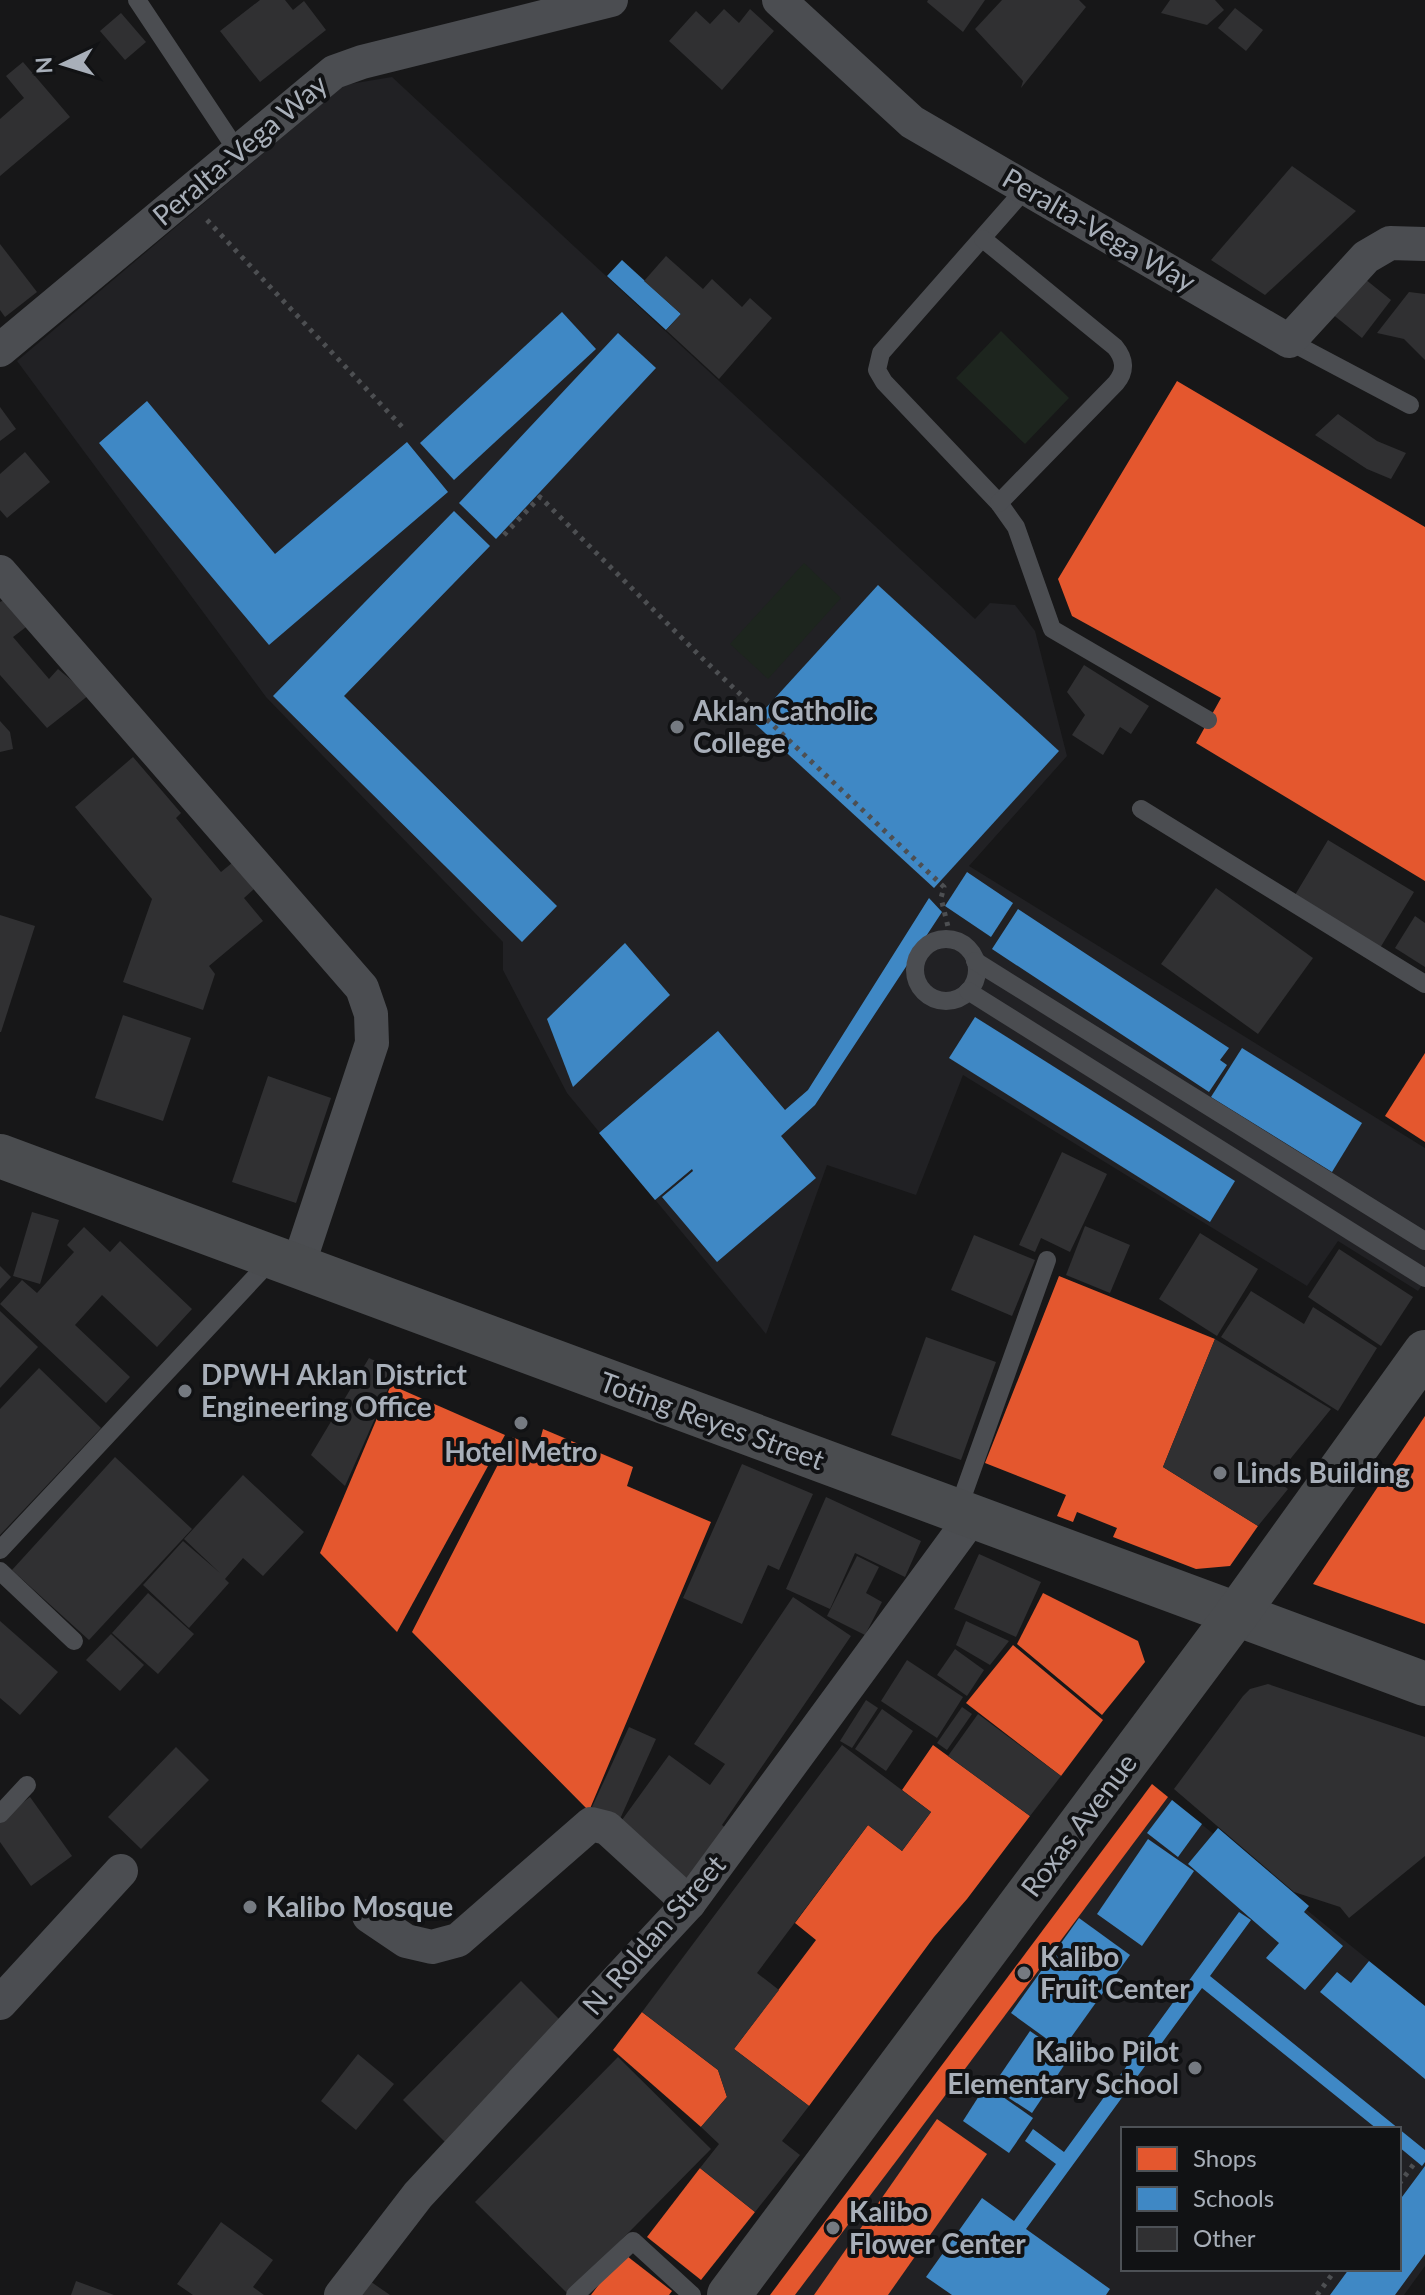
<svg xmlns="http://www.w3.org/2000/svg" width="1425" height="2295" viewBox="0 0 1425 2295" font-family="Lato,sans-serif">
<rect width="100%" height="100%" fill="#171718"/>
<g fill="#212124" fill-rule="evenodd">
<polygon points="392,77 975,619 990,603 1015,605 1035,631 1067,756 969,866 1425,1148 1425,1281 1418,1291 1338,1241 1307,1286 963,1075 916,1195 827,1165 766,1334 567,1093 503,970 503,942 266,697 17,361 344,85"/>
<path d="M1168,1797L1425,2006V2266L1404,2295H795ZM1123,2129H1399V2269H1123Z"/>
</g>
<g fill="#1d251e">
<polygon points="1001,331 1069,398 1025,444 956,378"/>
<polygon points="804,563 841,598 768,679 730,644"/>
</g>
<g fill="#e4572e">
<polygon points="1177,381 1425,527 1425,881 1196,743 1221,698 1072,616 1058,579"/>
<polygon points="1425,1053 1425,1142 1385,1116"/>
<polygon points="1059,1276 1215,1339 1163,1467 1258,1526 1230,1566 1196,1569 1113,1537 1117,1528 1077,1512 1073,1522 1057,1516 1066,1495 985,1463"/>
<polygon points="391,1385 505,1435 397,1632 320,1553"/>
<polygon points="1425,1416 1425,1624 1313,1584"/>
<polygon points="543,1429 633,1467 627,1486 711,1522 589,1811 412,1632 512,1437 538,1448"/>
<polygon points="1043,1593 1138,1641 1145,1662 1102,1715 1017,1644"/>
<polygon points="1013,1645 1103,1720 1061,1776 966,1703"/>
<polygon points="933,1745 1030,1816 967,1899 934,1937 809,2106 734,2049 816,1940 795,1923 868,1825 902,1851 931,1812 902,1790"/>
<polygon points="1152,1784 1168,1797 897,2160 795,2295 770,2295"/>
<polygon points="642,2012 718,2070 727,2097 701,2127 613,2050"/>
<polygon points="937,2119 987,2154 888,2295 814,2295"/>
<polygon points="700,2168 755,2212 701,2280 647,2237"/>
<polygon points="623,2253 672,2291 669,2295 591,2295"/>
</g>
<g fill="#3f88c5">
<polygon points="622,260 681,314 666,330 607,276"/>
<polygon points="562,312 596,349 454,480 420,443"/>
<polygon points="618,333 656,368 496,539 459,503"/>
<polygon points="147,401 275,554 407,442 448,492 269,645 99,443"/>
<polygon points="454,511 490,546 344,696 557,906 522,942 273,696"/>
<polygon points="878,585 1059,751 934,888 753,722"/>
<polygon points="967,872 1013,903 991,937 945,906"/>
<polygon points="929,898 942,912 815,1105 781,1136 816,1178 717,1262 662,1197 693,1171 692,1169 655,1200 599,1133 718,1031 785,1110 808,1090"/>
<polygon points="1018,909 1229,1048 1220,1060 1227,1065 1209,1092 992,949"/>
<polygon points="625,943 670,995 573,1087 547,1019"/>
<polygon points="975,1017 1235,1181 1210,1222 949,1058"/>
<polygon points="1242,1048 1362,1123 1332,1172 1211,1097"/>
<polygon points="1172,1800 1202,1824 1178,1857 1147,1833"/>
<polygon points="1218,1828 1309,1906 1304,1912 1343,1946 1305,1990 1266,1958 1279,1943 1188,1864"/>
<polygon points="1148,1839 1194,1871 1142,1946 1097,1914"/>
<polygon points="1239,1912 1251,1920 1210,1976 1425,2150 1425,2162 1422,2166 1399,2147 1399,2129 1377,2129 1202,1988 1026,2229 1110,2289 1106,2295 952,2295 926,2277 982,2198 1014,2221 1056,2164 1025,2141 1033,2129 1064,2152"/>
<polygon points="1079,1918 1130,1955 1062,2050 1011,2013"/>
<polygon points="1369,1961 1425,2006 1425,2079 1320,1992 1337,1972 1351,1983"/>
<polygon points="1030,2031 1069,2058 1032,2113 992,2087"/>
<polygon points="986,2085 1033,2118 1009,2153 963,2121"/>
<polygon points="1425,2166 1425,2254 1395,2295 1330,2295 1349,2269 1399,2269 1399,2201"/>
</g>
<g fill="#303032">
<polygon points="260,0 285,0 293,10 304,1 326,30 260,82 220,31"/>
<polygon points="928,0 985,0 963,32 927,2"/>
<polygon points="1002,0 1079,0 1086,7 1021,88 1023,81 975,29"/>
<polygon points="1170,0 1215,0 1224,10 1207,25 1161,13"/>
<polygon points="1235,8 1263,30 1246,51 1218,28"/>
<polygon points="724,9 739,23 750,9 774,31 722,90 669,41 696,11 710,24"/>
<polygon points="121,13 146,42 125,60 100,31"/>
<polygon points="23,62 70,117 0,176 0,119 24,98 6,76"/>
<polygon points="1292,166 1356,211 1265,295 1211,260"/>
<polygon points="0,244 37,292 5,317 0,310"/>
<polygon points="666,256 703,289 712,279 742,307 750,298 772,318 719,379 666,330 681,314 644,281"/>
<polygon points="1360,275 1391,300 1362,338 1331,313"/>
<polygon points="1409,292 1425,294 1425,360 1404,339 1377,333"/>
<polygon points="0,407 16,429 0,441"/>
<polygon points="1338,414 1377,441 1406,453 1391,479 1367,469 1315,435"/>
<polygon points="25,452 50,482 7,518 0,510 0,474"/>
<polygon points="4,600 26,627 13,637 49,679 58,669 89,695 47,728 0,675 0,602"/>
<polygon points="1084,665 1149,706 1131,734 1120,727 1103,755 1072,735 1085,715 1067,692"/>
<polygon points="0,721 10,732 13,749 0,752"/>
<polygon points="133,757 181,813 176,818 221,872 232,863 254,889 244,898 263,921 209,966 215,974 203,1010 123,982 152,899 75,807"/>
<polygon points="1328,840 1414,892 1380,948 1295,895"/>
<polygon points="1216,888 1313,958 1258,1034 1161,964"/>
<polygon points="0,915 35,926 1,1032 0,1032"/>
<polygon points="1415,916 1425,923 1425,967 1395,948"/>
<polygon points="123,1015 191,1038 163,1121 95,1098"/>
<polygon points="268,1076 331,1098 296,1203 232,1182"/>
<polygon points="1062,1152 1107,1174 1070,1252 1041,1238 1035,1252 1019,1245"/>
<polygon points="32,1212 59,1220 40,1284 13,1276"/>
<polygon points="1085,1226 1130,1245 1110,1293 1066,1275"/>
<polygon points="84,1227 110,1252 120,1241 192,1309 157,1347 102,1295 75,1325 130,1377 106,1403 0,1304 22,1280 37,1293 74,1252 67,1245"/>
<polygon points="1200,1233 1258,1269 1217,1336 1159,1299"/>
<polygon points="974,1235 1035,1260 1012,1316 951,1290"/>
<polygon points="1339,1249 1413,1297 1381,1346 1308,1297"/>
<polygon points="0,1266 11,1277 0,1289"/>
<polygon points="1251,1291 1304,1324 1313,1307 1377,1348 1338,1411 1221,1337"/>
<polygon points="0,1311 38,1347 0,1388"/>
<polygon points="926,1337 996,1362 961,1460 891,1435"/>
<polygon points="1215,1339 1331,1409 1274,1479 1288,1489 1258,1526 1163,1467"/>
<polygon points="369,1358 396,1371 345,1486 311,1455"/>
<polygon points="39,1368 101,1428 0,1535 0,1409"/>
<polygon points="115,1457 192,1529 89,1640 12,1570"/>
<polygon points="742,1464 813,1494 779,1570 768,1565 742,1624 683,1598"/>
<polygon points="243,1475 304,1532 263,1576 243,1558 225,1579 229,1583 189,1628 143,1585 183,1541 220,1573 184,1539"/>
<polygon points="826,1497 921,1541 905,1577 855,1553 830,1609 786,1589"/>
<polygon points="979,1554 1041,1582 1016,1637 954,1609"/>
<polygon points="857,1556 879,1567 866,1593 882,1602 865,1635 827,1616"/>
<polygon points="148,1593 194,1634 158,1674 112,1633"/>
<polygon points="793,1597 851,1636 722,1825 728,1830 687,1885 614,1831 669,1755 710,1785 725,1764 694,1744"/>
<polygon points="0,1621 58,1672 20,1715 0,1698"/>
<polygon points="966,1621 1009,1641 990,1665 956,1645"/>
<polygon points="111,1634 144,1665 120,1691 86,1660"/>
<polygon points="955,1649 984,1670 967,1696 937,1675"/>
<polygon points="907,1660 963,1697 937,1738 881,1701"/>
<polygon points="1268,1684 1425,1737 1425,1856 1349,1918 1340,1907 1294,1892 1174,1789 1243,1696 1250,1689"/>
<polygon points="866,1700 878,1708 852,1748 840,1741"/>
<polygon points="962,1707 972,1714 947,1750 937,1743"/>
<polygon points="882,1709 913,1731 886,1771 855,1749"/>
<polygon points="978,1714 1061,1776 1030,1816 948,1756"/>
<polygon points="629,1727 656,1739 620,1819 592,1807"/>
<polygon points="842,1745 931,1812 902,1851 868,1825 757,1973 779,1990 734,2049 809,2106 782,2141 800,2155 755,2212 700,2168 719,2144 701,2127 727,2097 718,2070 642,2012"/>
<polygon points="176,1747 209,1780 141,1849 108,1817"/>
<polygon points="30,1797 72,1856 31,1886 0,1842 0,1820"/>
<polygon points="521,1981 563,2023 445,2142 403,2100"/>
<polygon points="358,2054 394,2084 356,2130 321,2101"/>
<polygon points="618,2057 711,2149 568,2294 475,2202"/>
<polygon points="221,2222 273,2260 253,2287 264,2295 193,2295 177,2284"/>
<polygon points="364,2277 390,2295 352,2295"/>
<polygon points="76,2281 114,2295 71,2295"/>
</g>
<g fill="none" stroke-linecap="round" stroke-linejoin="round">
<g stroke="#4d4f52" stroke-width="5" stroke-dasharray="4 6" stroke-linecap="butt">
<polyline points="207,220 406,431"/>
<polyline points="504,535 540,497 703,659 944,887 941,898 951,939"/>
<polyline points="1399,2184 1416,2161"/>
<polyline points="1317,2295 1336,2269"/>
</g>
<g stroke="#4b4d51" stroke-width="18">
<polyline points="137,0 238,152"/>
<polyline points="1026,188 881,353 877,370 884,382 999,503 1016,527 1052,629 1208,720"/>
<path d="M983,239L1115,347C1125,359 1126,371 1116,383L999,503"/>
<polyline points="1289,341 1410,405"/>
<polyline points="1141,809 1425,984"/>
<circle cx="946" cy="970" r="31"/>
<polyline points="975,961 1425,1241"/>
<polyline points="968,991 1425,1278"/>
<polyline points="957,1512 1047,1260"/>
<polyline points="0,1550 274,1257"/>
<polyline points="0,1571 74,1641"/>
<polyline points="0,1814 27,1785"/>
<polyline points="575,2295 633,2241 692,2295"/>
</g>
<g stroke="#4b4d51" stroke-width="34">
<polyline points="779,0 912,122 1289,341 1366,257 1390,243 1425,244"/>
<polyline points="0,350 334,72 362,62 611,0"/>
<polyline points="0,572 362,988 371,1014 372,1043 298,1266"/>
<polyline points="369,1916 406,1941 432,1947 458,1940 591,1824 607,1828 689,1903"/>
<polyline points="0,2003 121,1871"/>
<polyline points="341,2295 418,2195 689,1903 972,1517"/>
</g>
<g stroke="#4a4c4f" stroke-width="44">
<polyline points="0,1156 1425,1684"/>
<polyline points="729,2295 1236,1615 1425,1352"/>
</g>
</g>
<g fill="#757a81" stroke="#111214" stroke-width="3">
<circle cx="677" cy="727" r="8"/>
<circle cx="185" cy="1391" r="8"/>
<circle cx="521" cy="1423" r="8"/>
<circle cx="1220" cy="1473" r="8"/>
<circle cx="250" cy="1907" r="8"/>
<circle cx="1024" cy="1973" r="8"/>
<circle cx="1195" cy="2068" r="8"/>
<circle cx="833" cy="2228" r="8"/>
</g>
<g text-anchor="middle" stroke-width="8" stroke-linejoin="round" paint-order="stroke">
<g font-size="28" fill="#a8afb9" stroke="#111214">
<text transform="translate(240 150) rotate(-40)" y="10">Peralta-Vega Way</text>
<text transform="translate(1099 230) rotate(30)" y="10">Peralta-Vega Way</text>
<text transform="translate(712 1421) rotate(20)" y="10">Toting Reyes Street</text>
<text transform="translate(1079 1825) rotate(-53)" y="10">Roxas Avenue</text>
<text transform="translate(654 1935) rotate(-49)" y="10">N. Roldan Street</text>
</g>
<g font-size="28" font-weight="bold" fill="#a8afb9" stroke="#111214" text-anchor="start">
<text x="693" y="721">Aklan Catholic<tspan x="693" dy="32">College</tspan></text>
<text x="201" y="1385">DPWH Aklan District<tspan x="201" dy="32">Engineering Office</tspan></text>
<text x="521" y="1462" text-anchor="middle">Hotel Metro</text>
<text x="1236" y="1483">Linds Building</text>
<text x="266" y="1917">Kalibo Mosque</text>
<text x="1040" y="1967">Kalibo<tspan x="1040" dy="32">Fruit Center</tspan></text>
<text x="1179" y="2062" text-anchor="end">Kalibo Pilot<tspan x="1179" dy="32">Elementary School</tspan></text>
<text x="849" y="2222">Kalibo<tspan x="849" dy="32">Flower Center</tspan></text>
</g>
</g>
<rect x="1121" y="2127" width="280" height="144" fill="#111214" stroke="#4d5156" stroke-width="2"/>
<rect x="1137" y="2147" width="40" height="24" fill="#e4572e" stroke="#4d5156" stroke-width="2"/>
<text x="1193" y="2167" font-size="24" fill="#a8afb9">Shops</text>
<rect x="1137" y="2187" width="40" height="24" fill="#3f88c5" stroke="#4d5156" stroke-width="2"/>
<text x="1193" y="2207" font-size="24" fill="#a8afb9">Schools</text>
<rect x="1137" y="2227" width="40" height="24" fill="#303032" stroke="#4d5156" stroke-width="2"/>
<text x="1193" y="2247" font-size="24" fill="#a8afb9">Other</text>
<g transform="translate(64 64) rotate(266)" stroke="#111214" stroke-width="6" paint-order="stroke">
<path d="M0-6L14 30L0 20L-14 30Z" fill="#a8afb9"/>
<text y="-12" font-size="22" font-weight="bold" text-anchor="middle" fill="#a8afb9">N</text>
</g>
</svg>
